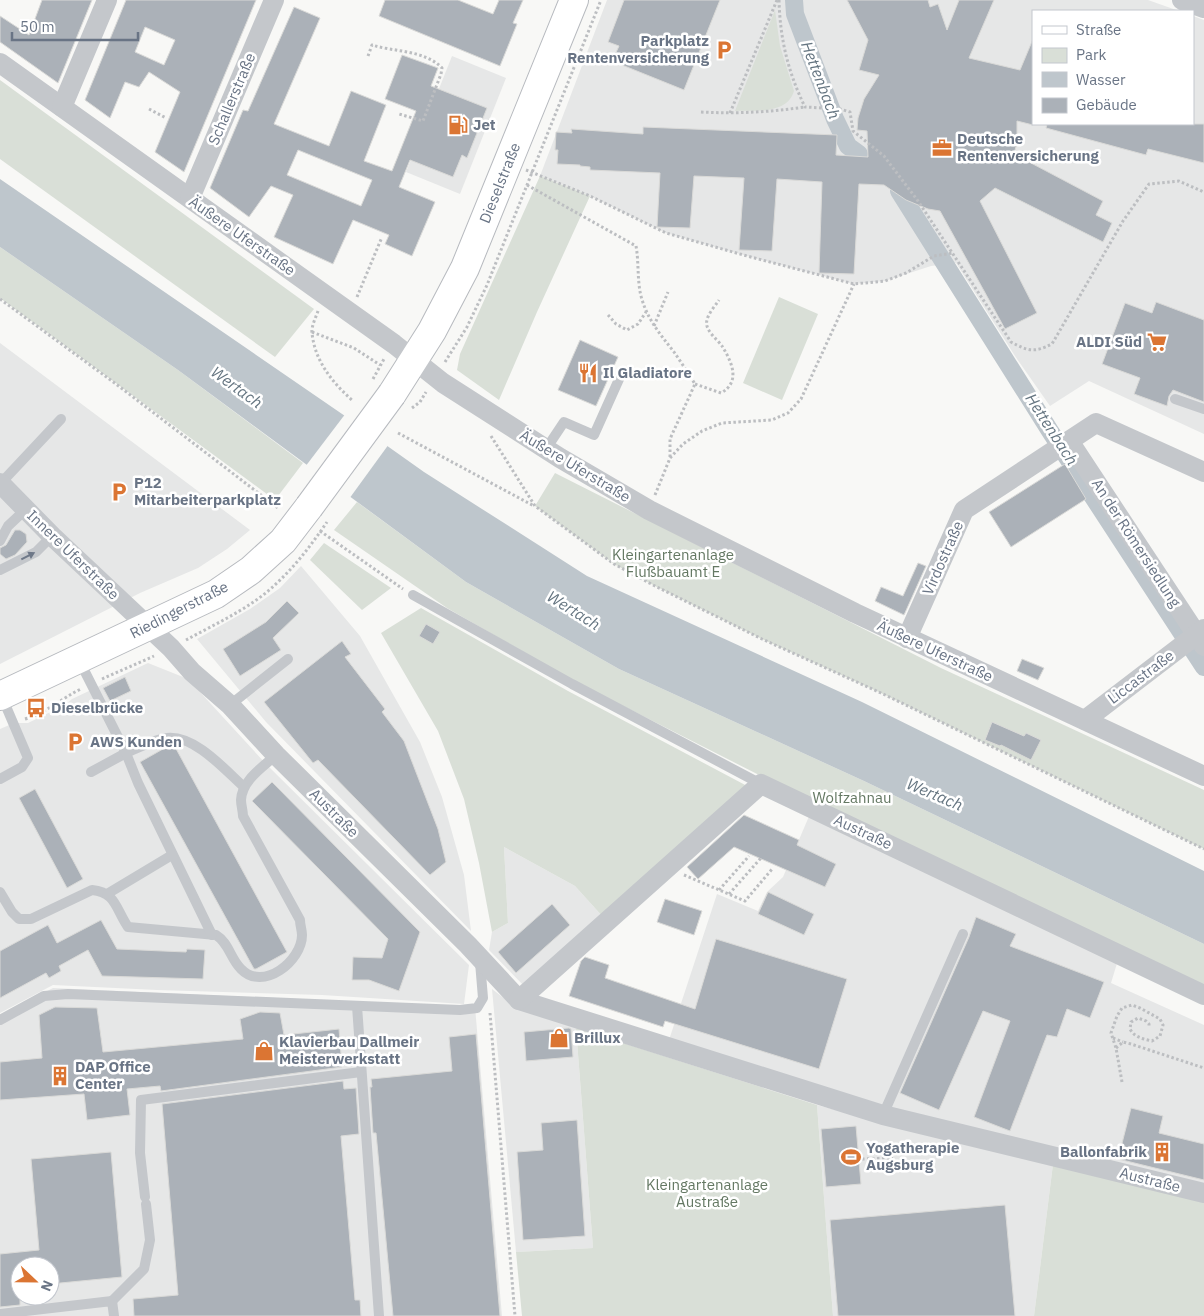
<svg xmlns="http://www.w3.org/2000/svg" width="1204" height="1316" viewBox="0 0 1204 1316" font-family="'IBM Plex Sans',sans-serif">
<rect width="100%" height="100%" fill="#f8f8f6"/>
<g fill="#e6e7e7" fill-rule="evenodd">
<polygon points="607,0 1148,0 1179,11 1033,11 1033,124 1193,124 1193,16 1204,20 1204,434 1089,381 1050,406 1015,356 956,263 931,266 885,281 854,284 747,256 666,233 590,196 540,176"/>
<polygon points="452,56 506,78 460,194 406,172"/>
<polygon points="0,343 250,530 227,549 198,568 140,593 0,664"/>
<polygon points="301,566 360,636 420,742 442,797 464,875 471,931 266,722 197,639 250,609 280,588"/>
<polygon points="148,663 188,679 266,764 469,965 464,1004 322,995 157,990 53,985 0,1013 0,729 14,723 28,723 65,705 72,699"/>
<polygon points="810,814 1118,960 1111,983 1204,1025 1204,1201 1053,1164 1034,1316 833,1316 817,1105 881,1122 887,1110 669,1040 717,894 758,911 767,892 783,877"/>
<polygon points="504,847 575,886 603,917 525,987 489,950 492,932 508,923"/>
<path d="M53,988L475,1007L502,1316H0V1015ZM20,1266H50V1296H20Z"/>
<polygon points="492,989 517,1008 576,1028 593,1248 516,1252"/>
</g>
<g fill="#d9dfd7">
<path d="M775,10L780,46L794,91C787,115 754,110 735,111Z"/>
<polygon points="0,80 314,309 275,357 0,159"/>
<polygon points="540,176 590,196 537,312 499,400 457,370 460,354"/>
<polygon points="0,247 178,370 303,463 275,500 0,298"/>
<polygon points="779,297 818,314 782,400 743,383"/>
<polygon points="555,473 941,668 1204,790 1204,849 881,693 762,639 655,586 614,564 535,506"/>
<polygon points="357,502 466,582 619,669 864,781 1204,944 1204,988 763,777 574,681 447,608 334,530"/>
<polygon points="324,543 391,588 362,610 310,560"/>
<polygon points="421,608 568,691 749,787 603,917 575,886 504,847 508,923 492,932 479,863 464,799 438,731 381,633"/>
<polygon points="576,1028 817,1105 833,1316 522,1316 516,1252 593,1248"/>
<polygon points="1053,1164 1204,1201 1204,1316 1034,1316"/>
</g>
<polygon fill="#bec6cc" points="0,179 345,416 424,472 587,576 862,702 1204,871 1204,944 864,781 619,669 466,582 178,370 0,247"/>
<polygon fill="#f8f8f6" points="346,413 389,444 349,499 305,467"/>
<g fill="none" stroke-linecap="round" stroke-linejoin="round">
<g stroke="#bec6cc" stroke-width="18">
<polyline points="794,0 795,14 835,119 848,146 859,154"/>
<polyline points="899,191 1050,431 1204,667"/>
</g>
</g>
<g fill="#abb1b8" stroke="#dadad8" fill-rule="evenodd">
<polygon points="42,0 92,0 58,83 0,42 0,16 29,35"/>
<path d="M126,0H256L184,172L155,152L180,92L149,72L139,87L125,82L110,118L85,100ZM145,27L175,40L164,65L135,52Z"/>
<polygon points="385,0 458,0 493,14 499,0 523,0 513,23 517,24 500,66 379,16"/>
<polygon points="624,0 720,0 684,90 612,61 619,46 608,42"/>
<polygon points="847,0 928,0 930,7 938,4 947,30 959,0 994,0 969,58 1020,70 1033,39 1033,125 1017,121 1017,143 1014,154 1103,201 1096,215 1112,223 1103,242 995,188 980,201 1037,313 1005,329 940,211 928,209 906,200 884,185 859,184 854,274 819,273 822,182 777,179 772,251 739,250 744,178 694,176 690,228 657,227 660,173 590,170 590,167 580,166 580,165 557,164 558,150 555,150 556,132 572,133 571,129 643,134 643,127 837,135 836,155 868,157 867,131 857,130 858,118 864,99 879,75 859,70 868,40"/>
<path d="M294,7L320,18L274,124L329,146L351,91L386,105L364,161L392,171L416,111L385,99L402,55L438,68L431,86L487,108L467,158L462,155L453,177L410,160L399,187L435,202L412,256L385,244L389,235L353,220L333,264L274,237L293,195L271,186L249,217L210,188L243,110L248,111ZM298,150L372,180L361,206L287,175Z"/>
<polygon points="1047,124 1204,124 1204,163 1148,149 1146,155 1046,128"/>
<polygon points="1156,302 1204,320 1204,402 1173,390 1169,396 1167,406 1134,394 1140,378 1102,364 1125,303 1152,313"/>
<polygon points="580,340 618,357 596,406 558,390"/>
<polygon points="1065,464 1086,499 1011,547 989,512"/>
<polygon points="15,530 20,530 26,534 27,542 15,555 6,559 0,554 0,548 6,545"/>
<polygon points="918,563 926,566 904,615 875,601 881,587 903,596"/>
<polygon points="287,601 299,613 273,638 281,650 240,676 223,649 266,622"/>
<polygon points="426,624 440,632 433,644 419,636"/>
<polygon points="342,641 351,654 345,657 385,709 382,712 404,741 438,829 446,862 430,875 318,760 313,763 264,702"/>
<polygon points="1022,659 1044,668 1038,680 1017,671"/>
<polygon points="125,677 131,691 110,701 103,688"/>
<polygon points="992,722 1024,736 1026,733 1041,740 1031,760 1001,745 1000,746 985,740"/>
<polygon points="170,745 174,745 287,952 256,969 254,969 140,762"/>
<polygon points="272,782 420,932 399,991 369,980 352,980 353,957 382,958 388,939 252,801"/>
<polygon points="35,789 83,879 67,888 19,798"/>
<polygon points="744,815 799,840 797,845 836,864 825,887 734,847 698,879 687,867"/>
<polygon points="768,892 814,914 804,935 758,914"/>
<polygon points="665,899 702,911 694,935 657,922"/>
<polygon points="552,904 570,925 516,973 498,952"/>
<polygon points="976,917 1016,934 1010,946 1104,982 1090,1018 1067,1009 1057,1037 1047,1035 1010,1131 974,1117 1010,1021 983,1011 939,1110 900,1093 969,937"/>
<polygon points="101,920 117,949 186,952 187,949 205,950 203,979 102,976 88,950 59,966 61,971 49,978 46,973 0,998 0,951 48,925 57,943"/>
<polygon points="716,939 847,979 819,1069 665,1021 663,1027 569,996 581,961 585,957 609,965 605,978 695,1009"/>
<polygon points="55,1007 97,1008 103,1052 243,1039 240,1019 260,1012 280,1013 284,1035 339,1029 342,1067 161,1091 160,1086 127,1089 130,1115 87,1120 84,1094 0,1100 0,1062 42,1058 39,1015"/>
<polygon points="569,1028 571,1029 573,1057 526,1061 524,1032"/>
<polygon points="476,1034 500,1316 393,1316 376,1133 373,1133 370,1087 372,1087 371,1079 452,1071 449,1037"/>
<polygon points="343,1081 344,1089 356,1088 359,1134 341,1136 355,1300 360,1300 361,1316 134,1316 133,1299 178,1295 162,1104"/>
<polygon points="1131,1108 1163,1116 1159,1133 1204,1144 1204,1180 1118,1159"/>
<polygon points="577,1120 585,1236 523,1240 517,1152 543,1150 541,1123"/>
<polygon points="856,1126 861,1184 826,1187 821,1129"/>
<polygon points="111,1152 122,1277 50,1284 50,1266 20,1266 20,1305 0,1307 0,1254 39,1250 31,1159"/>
<polygon points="1005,1205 1015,1316 838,1316 830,1220"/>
</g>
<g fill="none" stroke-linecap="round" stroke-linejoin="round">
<defs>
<g id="secondary">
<polyline points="392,394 432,331 465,268 574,0"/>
<polyline points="0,696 216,594 251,570 283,541 309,507"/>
</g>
</defs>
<use href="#secondary" stroke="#b7babf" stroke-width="30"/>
<g stroke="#bcbec1" stroke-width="3" stroke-dasharray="2.5 2.5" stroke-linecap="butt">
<path d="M779,0C780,39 788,72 805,107L840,109L850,112L853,131L884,156L918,201L1011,342C1028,351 1034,353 1052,344L1123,221L1149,184L1179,181L1204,192"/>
<path d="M368,56L372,45C394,52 425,50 442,68L441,74L423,121L399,114"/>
<polyline points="149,109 166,118"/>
<path d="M701,112C737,114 770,112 805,107"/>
<polyline points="730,113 777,0"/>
<polyline points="526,170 590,196 666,233 747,256 854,284 885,281 906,273 934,256 953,253"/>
<path d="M527,185L636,246C639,262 637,280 641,296C647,319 660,334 674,352C681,362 688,373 695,384L670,439V458"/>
<polyline points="357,297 382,237"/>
<polyline points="0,299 116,384 278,508"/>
<path d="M318,311C316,317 311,327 312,333C315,362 333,383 353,401"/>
<polyline points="608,315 616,324 627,330 638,324 646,312"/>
<polyline points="654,326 668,292"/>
<polyline points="312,332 354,348 380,365"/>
<polyline points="445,362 467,327 487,285 601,0"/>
<polyline points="373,379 384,359"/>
<path d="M695,384L721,393C741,382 732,362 722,346C717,339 704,330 707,320C708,314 715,306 719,300"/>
<polyline points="412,408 420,402 426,392"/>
<polyline points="398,433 534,506"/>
<polyline points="491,436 535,506 614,564 655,586 762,639 881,693 1204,849"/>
<polyline points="655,495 670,458 683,444 702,431 722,423 772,420 788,413 801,399 854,284"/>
<polyline points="320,531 403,589"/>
<path d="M186,640C217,623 253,607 278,582C297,564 312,544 327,522"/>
<polyline points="102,679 154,656"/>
<path d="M25,719C46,713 62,698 81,689"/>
<polyline points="684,875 745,901 773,868"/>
<polyline points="719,890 749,856"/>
<polyline points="729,894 761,858"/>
<polyline points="490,1013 515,1316"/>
<polyline points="1113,1038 1123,1042"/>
<polyline points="1116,1048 1123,1042 1131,1044 1204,1068"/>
<path d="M1122,1082L1116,1048L1111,1033L1117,1016L1122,1008L1132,1005L1140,1008L1160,1019L1163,1025L1160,1036L1152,1041C1143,1039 1134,1037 1130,1029L1131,1022L1138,1018L1146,1021L1149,1024V1026"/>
<polyline points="862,1159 893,1158"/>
</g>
<g stroke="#c4c7cb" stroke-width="10">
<polyline points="1175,399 1204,409"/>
<polyline points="546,449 564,422 594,435 620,377"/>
<polyline points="0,484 61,419"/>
<polyline points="0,541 8,526 26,509"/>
<polyline points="0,570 36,552 52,536"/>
<polyline points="413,595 572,684 761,784"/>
<polyline points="79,660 126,753 91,772"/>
<polyline points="230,705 288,659"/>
<polyline points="0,779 22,767 28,758 2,697"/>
<path d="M0,892L12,912L19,919H31L92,890C116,892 116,910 128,927L216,935C229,943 230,958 241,969C263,992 302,961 302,935C302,930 300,925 300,920L243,816C243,811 241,805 241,800C242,780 263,767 276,755"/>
<polyline points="107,894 172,855"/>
<path d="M212,935L138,783L126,753C138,748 155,739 167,738C195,735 225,770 244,787"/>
<polyline points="357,1006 379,1316"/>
<polyline points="0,1020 44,996 68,994 460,1010 477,1008 483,998 480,962"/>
<polyline points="883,1115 963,934"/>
<polyline points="145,1197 140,1153 141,1100 361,1072"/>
<polyline points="112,1301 144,1269 150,1240 146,1204"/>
<polyline points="0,1314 112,1301 114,1316"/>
</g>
<g stroke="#c4c7cb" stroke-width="20">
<polyline points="1182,0 1204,8"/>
<polyline points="0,63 394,344 443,383 560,458 649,510 855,613 1204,776"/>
<polyline points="62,107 107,0"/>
<polyline points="190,198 274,0"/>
<polyline points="1069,441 1204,646"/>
<polyline points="0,483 52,536 171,648 192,672 230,705 276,755 468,945 519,1000 883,1115 1204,1193"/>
<polyline points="907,638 964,510 1096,423 1204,472"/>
<polyline points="1085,720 1204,629"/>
<polyline points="519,1000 761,784 1204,995"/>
</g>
<use href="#secondary" stroke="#fff" stroke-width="28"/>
<defs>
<polyline id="secondary-bridge" points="309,507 392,394"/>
</defs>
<use href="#secondary-bridge" stroke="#b7babf" stroke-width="30" stroke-linecap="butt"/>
<use href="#secondary-bridge" stroke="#fff" stroke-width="28"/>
</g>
<defs><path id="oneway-solid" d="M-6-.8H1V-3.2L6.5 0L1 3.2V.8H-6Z" transform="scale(1.25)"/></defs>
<use fill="#6e7888" href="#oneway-solid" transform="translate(28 556) rotate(-27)"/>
<defs>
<symbol id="parking-bare" viewBox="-9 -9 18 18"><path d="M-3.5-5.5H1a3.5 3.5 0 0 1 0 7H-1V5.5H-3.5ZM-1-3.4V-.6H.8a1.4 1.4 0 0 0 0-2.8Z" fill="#db7533" stroke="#fff" stroke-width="2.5" paint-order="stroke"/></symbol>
<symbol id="fuel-bare" viewBox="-9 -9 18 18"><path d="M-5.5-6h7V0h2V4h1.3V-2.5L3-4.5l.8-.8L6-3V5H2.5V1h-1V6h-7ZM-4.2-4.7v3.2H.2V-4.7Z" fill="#db7533" stroke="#fff" stroke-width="2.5" paint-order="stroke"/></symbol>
<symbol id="office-bare" viewBox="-9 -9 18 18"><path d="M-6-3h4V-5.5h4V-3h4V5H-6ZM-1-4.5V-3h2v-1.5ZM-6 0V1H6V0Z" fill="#db7533" stroke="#fff" stroke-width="2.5" paint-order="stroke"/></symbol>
<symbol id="supermarket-bare" viewBox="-9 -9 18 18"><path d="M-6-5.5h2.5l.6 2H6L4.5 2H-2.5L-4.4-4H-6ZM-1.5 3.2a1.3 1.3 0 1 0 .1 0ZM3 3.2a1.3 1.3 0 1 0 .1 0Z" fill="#db7533" stroke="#fff" stroke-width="2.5" paint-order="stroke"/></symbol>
<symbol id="restaurant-bare" viewBox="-9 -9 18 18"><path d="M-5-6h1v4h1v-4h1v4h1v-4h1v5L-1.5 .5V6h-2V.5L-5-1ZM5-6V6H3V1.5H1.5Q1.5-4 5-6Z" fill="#db7533" stroke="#fff" stroke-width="2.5" paint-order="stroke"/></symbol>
<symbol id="bus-bare" viewBox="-9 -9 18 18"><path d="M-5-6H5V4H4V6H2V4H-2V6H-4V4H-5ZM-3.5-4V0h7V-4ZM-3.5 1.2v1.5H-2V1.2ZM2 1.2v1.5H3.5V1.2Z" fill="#db7533" stroke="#fff" stroke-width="2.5" paint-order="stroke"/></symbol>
<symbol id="shop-bare" viewBox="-9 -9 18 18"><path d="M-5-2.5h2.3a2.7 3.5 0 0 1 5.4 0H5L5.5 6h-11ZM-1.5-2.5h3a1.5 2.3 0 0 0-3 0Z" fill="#db7533" stroke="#fff" stroke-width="2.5" paint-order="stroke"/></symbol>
<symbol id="building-bare" viewBox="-9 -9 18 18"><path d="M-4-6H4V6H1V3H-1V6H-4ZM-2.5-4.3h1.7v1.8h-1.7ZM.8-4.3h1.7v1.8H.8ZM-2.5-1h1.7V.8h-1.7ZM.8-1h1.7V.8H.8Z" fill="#db7533" stroke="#fff" stroke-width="2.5" paint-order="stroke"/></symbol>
<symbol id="stadium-bare" viewBox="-9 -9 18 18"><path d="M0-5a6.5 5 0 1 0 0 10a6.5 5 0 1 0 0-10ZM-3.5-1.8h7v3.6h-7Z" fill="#db7533" stroke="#fff" stroke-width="2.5" paint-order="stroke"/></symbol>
</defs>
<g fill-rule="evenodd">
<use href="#parking-bare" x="710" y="36" width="28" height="28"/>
<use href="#fuel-bare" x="444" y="111" width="28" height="28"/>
<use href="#office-bare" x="928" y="134" width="28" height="28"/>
<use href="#supermarket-bare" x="1143" y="328" width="28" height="28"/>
<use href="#restaurant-bare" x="574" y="359" width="28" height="28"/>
<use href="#parking-bare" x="105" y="478" width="28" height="28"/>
<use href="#bus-bare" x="22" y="694" width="28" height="28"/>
<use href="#parking-bare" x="61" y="728" width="28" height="28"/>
<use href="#shop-bare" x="545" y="1024" width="28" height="28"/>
<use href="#shop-bare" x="250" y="1037" width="28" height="28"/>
<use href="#building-bare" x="46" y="1062" width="28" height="28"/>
<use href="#building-bare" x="1148" y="1138" width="28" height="28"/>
<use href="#stadium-bare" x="837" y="1143" width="28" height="28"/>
</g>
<g text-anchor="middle" stroke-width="5" stroke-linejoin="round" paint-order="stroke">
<g font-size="15" font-weight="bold" fill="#697485" stroke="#fff" text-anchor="start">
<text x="709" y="46" text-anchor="end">Parkplatz<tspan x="709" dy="17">Rentenversicherung</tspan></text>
<text x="473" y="130">Jet</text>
<text x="957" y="144">Deutsche<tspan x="957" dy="17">Rentenversicherung</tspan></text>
<text x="1142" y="347" text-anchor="end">ALDI Süd</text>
<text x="603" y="378">Il Gladiatore</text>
<text x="134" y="488">P12<tspan x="134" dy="17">Mitarbeiterparkplatz</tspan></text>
<text x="51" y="713">Dieselbrücke</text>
<text x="90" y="747">AWS Kunden</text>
<text x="574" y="1043">Brillux</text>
<text x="279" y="1047">Klavierbau Dallmeir<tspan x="279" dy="17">Meisterwerkstatt</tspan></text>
<text x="75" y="1072">DAP Office<tspan x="75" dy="17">Center</tspan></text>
<text x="866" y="1153">Yogatherapie<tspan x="866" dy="17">Augsburg</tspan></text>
<text x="1147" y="1157" text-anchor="end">Ballonfabrik</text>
</g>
<g font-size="15" fill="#697485" stroke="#fff">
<text transform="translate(232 99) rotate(-67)" y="5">Schallerstraße</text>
<text transform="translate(500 183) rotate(-68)" y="5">Dieselstraße</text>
<text transform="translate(242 236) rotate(35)" y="5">Äußere Uferstraße</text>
<text transform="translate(575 466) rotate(31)" y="5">Äußere Uferstraße</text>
<text transform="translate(1136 543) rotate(57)" y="5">An der Römersiedlung</text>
<text transform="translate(73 555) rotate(44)" y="5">Innere Uferstraße</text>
<text transform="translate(943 558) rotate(-66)" y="5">Virdostraße</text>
<text transform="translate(179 610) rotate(-27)" y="5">Riedingerstraße</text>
<text transform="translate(935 651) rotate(25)" y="5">Äußere Uferstraße</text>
<text transform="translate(1141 677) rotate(-37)" y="5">Liccastraße</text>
<text transform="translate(334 813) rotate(45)" y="5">Austraße</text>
<text transform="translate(863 832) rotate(25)" y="5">Austraße</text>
<text transform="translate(1150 1180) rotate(14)" y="5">Austraße</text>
</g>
<g font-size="15" fill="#647863" stroke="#fff">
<text x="673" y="560">Kleingartenanlage<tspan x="673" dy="17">Flußbauamt E</tspan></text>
<text x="852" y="803">Wolfzahnau</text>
<text x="707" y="1190">Kleingartenanlage<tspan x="707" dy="17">Austraße</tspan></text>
</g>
<g font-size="16" font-style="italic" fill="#657581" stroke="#fff">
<text transform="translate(821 80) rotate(69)" y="6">Hettenbach</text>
<text transform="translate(237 387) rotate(36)" y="6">Wertach</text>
<text transform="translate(1052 429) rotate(57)" y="6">Hettenbach</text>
<text transform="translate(574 610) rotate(32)" y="6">Wertach</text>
<text transform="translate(935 794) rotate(23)" y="6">Wertach</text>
</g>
</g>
<rect x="1032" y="10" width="162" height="115" fill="#ffffff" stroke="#c3c7ce"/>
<rect x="1042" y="26" width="25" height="8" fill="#ffffff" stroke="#c3c7ce"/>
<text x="1076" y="35" font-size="15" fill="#697485">Straße</text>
<rect x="1042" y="48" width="25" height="15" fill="#d9dfd7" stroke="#c3c7ce"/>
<text x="1076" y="60" font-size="15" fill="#697485">Park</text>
<rect x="1042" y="72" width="25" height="15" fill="#bec6cc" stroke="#c3c7ce"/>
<text x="1076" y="85" font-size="15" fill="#697485">Wasser</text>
<rect x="1042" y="98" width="25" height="15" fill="#abb1b8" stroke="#c3c7ce"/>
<text x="1076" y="110" font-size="15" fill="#697485">Gebäude</text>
<g transform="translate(35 1281) rotate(112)"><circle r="24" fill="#ffffff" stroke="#c3c7ce"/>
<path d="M0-4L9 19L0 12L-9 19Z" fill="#db7533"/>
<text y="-8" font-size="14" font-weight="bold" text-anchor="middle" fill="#697485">N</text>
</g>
<path d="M12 32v8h126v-8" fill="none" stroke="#697485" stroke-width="2.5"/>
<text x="20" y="32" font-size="15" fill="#697485" stroke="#ffffff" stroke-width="4" paint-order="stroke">50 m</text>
</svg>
